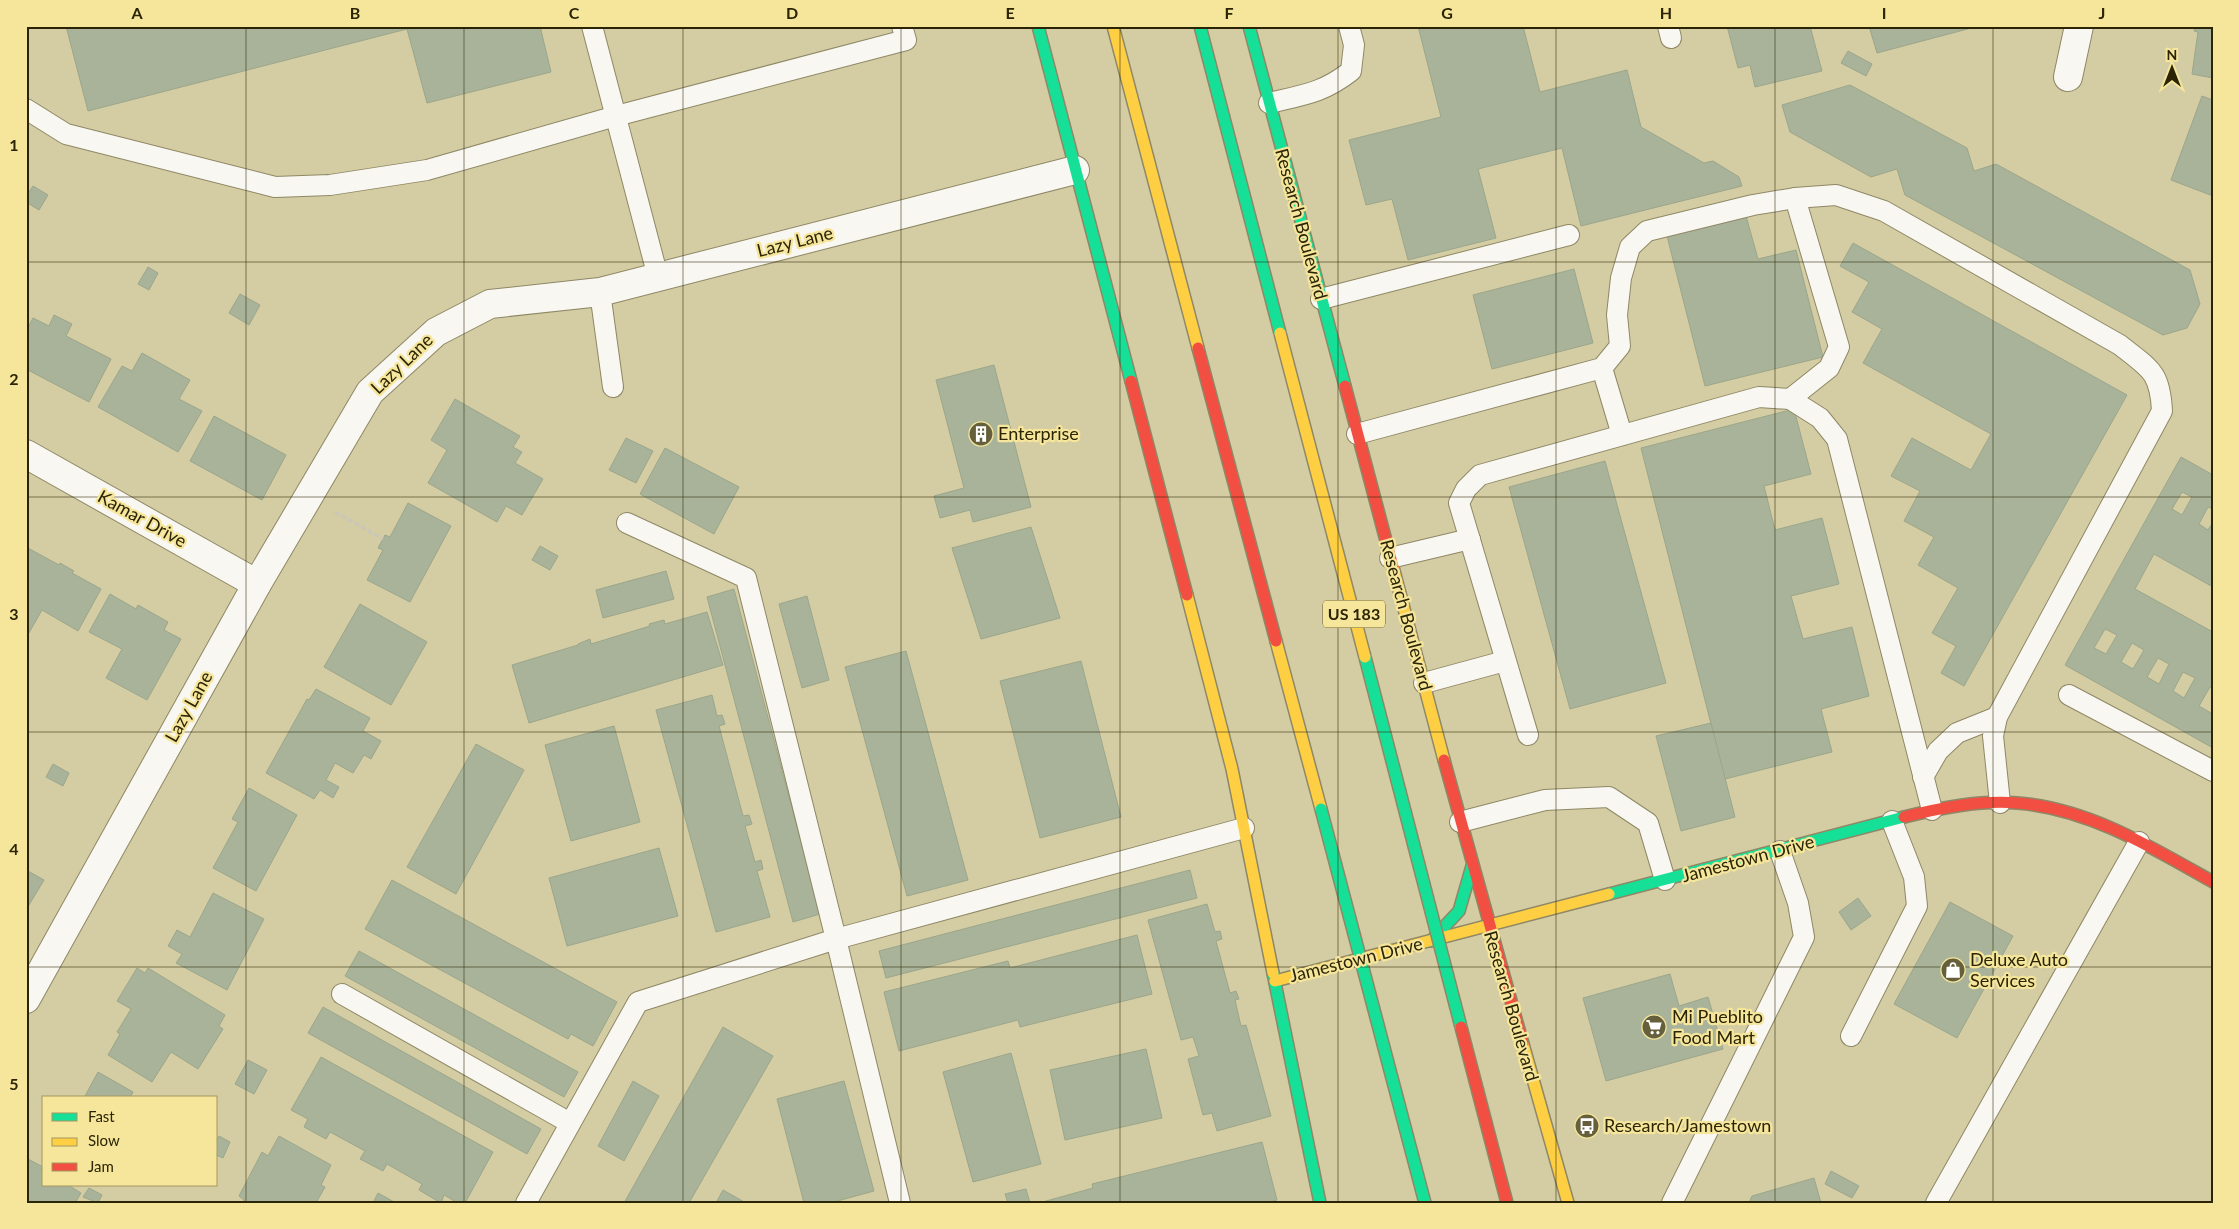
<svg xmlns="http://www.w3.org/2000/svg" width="2239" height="1229" viewBox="0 0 2239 1229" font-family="Lato,sans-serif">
<rect width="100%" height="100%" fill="#d4cca3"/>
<g fill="#a9b399" stroke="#9ba68b" fill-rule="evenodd">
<polygon points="66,26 540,26 551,72 427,103 407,29 88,111"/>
<polygon points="1418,26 1523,26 1540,92 1627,70 1641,127 1704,163 1713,161 1739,177 1742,186 1581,226 1562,148 1478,169 1496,238 1408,260 1392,199 1366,205 1349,140 1441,117"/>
<polygon points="1727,26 1810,26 1822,71 1755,87 1750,65 1738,68"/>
<polygon points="1869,26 1975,26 1975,27 1877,53"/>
<polygon points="2195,26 2213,26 2213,78 2192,74 2198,32 2194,31"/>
<polygon points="1848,51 1872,64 1866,76 1841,63"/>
<polygon points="1850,85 1967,148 1974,171 1996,164 2190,270 2200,304 2187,328 2163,335 1905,195 1897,169 1871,177 1790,132 1782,105"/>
<polygon points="2202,96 2213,100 2213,196 2171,180"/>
<polygon points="33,186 48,195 39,210 26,202 26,197"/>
<polygon points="1746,216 1758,259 1796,250 1823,357 1705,386 1667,236"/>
<polygon points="1853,243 2127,395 1964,686 1941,673 1956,646 1932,633 1958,588 1918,565 1934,537 1904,521 1920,491 1891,476 1912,438 1971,470 1991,434 1863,363 1882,329 1852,312 1869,282 1840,266"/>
<polygon points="148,267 158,273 149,290 138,284"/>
<polygon points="1574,269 1593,343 1492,369 1473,295"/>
<polygon points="240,294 260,305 249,325 229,313"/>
<polygon points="54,315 72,324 66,336 111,359 89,402 26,369 26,331 33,318 49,326"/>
<polygon points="142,353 190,380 179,399 202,411 178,452 98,407 122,366 132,371"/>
<polygon points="994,365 1031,507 973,522 970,510 940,518 934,496 964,488 936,380"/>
<polygon points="455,399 520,436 513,447 522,452 515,463 543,479 522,515 506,506 497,522 428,483 447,450 431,440"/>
<polygon points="1794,409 1811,474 1764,486 1775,530 1822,518 1839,584 1791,596 1803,639 1852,627 1869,696 1821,709 1832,752 1725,779 1641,448"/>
<polygon points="214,416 286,455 262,500 190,461"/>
<polygon points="626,438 653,451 636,483 609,470"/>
<polygon points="665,448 739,487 714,534 640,494"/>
<path d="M2181,457L2213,475V509L2208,507L2199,524L2208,530L2213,522V587L2154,554L2135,589L2213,632V689L2210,687L2199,706L2211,713L2213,710V748L2065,665ZM2182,492L2192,497L2182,515L2172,509ZM2105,629L2117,635L2106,654L2094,648ZM2132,643L2144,650L2133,669L2121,662ZM2158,658L2169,664L2159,684L2147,677ZM2183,672L2195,678L2184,698L2173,691Z"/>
<polygon points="1605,461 1666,683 1570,709 1509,487"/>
<polygon points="408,503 451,526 410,602 367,580 383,550 378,548 383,539 385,535 390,537"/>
<polygon points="1031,527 1060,618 981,639 952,548"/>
<polygon points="540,546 558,556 550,570 532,560"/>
<polygon points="26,547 59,565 60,563 74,571 72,573 101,589 78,631 42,610 26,638"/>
<polygon points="666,571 674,599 603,618 596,590"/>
<polygon points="734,589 820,914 793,922 707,597"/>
<polygon points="110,594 136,609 138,605 168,622 164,630 181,639 147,700 106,678 122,649 89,632"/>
<polygon points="807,596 829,680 802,688 779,604"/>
<polygon points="360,604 427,642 391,705 324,667"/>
<polygon points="707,612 723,665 529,723 512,665 578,645 578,644 590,639 591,644 650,626 649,624 664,620 665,624"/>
<polygon points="906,651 968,880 907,896 845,667"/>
<polygon points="1081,661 1121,817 1040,838 1000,681"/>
<polygon points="316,689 370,718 363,731 381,741 371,759 364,755 353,773 335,763 326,780 339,787 333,798 320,790 314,799 266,773 307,699 309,700"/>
<polygon points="712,695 717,716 722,715 725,724 719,726 743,816 749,815 752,824 745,826 755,862 761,860 763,869 757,871 770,917 716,932 656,710"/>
<polygon points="1711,723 1735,817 1681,831 1656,736"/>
<polygon points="614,726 640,822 571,841 545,745"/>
<polygon points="476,744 524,770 456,894 407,867"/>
<polygon points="53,764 69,773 63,786 46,777"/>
<polygon points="249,788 297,815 256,891 213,868 238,822 232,819"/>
<polygon points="659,848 678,916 567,946 549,878"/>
<polygon points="26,870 44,880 26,910"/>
<polygon points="1190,870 1197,898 886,978 879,951"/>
<polygon points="392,880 617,1002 593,1046 571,1034 568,1039 365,929"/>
<polygon points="213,893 264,919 227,990 176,963 182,954 168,946 177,930 190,937"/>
<polygon points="1858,898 1871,916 1851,930 1839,912"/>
<polygon points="1950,902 2013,936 1957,1038 1894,1004"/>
<polygon points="1207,904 1215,932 1220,931 1222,939 1216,941 1230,993 1236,991 1239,999 1235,1000 1241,1026 1246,1025 1271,1116 1217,1131 1212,1113 1203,1115 1188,1059 1199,1056 1193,1037 1181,1040 1148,920"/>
<polygon points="1137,935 1152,994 1020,1027 1018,1020 899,1051 884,992 1008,961 1010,968"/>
<polygon points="359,951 578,1072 564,1097 345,976"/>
<polygon points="137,968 145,973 148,968 225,1015 219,1026 223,1029 198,1069 171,1052 152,1082 108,1055 120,1034 117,1032 131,1009 117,1001"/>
<polygon points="1670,974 1679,1006 1708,997 1723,1049 1606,1081 1583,998"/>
<polygon points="323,1007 541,1129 527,1154 308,1033"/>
<polygon points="723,1027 773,1056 689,1203 624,1203"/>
<polygon points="1146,1049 1162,1118 1065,1140 1050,1070"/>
<polygon points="1011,1053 1041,1164 973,1182 943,1072"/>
<polygon points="321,1057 493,1152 465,1203 458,1203 444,1195 441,1203 419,1190 422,1184 387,1164 383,1171 360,1159 365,1151 330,1132 326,1139 304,1127 308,1119 291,1110"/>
<polygon points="248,1060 267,1070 254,1094 235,1084"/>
<polygon points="98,1072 133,1092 130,1098 84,1098"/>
<polygon points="633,1081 659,1096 624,1161 598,1146"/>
<polygon points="844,1081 874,1191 830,1203 804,1203 777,1099"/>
<polygon points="219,1136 230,1142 223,1158 216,1155 216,1142"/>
<polygon points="279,1136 331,1165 321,1185 325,1187 316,1203 242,1203 244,1200 239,1196 262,1152 268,1156"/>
<polygon points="1262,1142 1277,1200 1267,1203 1039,1203 1093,1188 1092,1184"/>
<polygon points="26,1158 43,1167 41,1169 44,1171 44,1185 68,1185 81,1193 75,1203 26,1203"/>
<polygon points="1831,1171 1859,1186 1852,1198 1825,1184"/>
<polygon points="1814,1178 1821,1203 1749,1203 1752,1196"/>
<polygon points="89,1188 102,1195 98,1203 83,1197"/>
<polygon points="1026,1189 1030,1203 1008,1203 1005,1194"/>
<polygon points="723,1190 746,1203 716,1203"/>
<polygon points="378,1193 396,1203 373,1203"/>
</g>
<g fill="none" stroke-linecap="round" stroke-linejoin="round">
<defs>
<g id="lane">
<polyline points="592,26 658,277"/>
<polyline points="1668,26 1671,38"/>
<path d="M1269,103C1303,95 1323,93 1351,71L1354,45L1349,26"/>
<polyline points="26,109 66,134 275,187 330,185 427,170 616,116 906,40 902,26"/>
<polyline points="600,292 613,387"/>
<polyline points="1321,299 1569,235"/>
<polyline points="1602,368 1622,435"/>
<polyline points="1790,399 1829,368 1839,347 1795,198"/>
<path d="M1357,434L1602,368L1620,346L1617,315L1621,278L1630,247L1647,231L1753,205L1795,198L1836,195L1884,211L2120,345C2150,369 2160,371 2162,411L1997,717L1993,736L2000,803"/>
<polyline points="627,523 746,578 836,939 1244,828"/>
<polyline points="1390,558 1470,539"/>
<polyline points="1424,683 1505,661"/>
<polyline points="2069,695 2213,771"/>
<polyline points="1528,735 1459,503 1466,489 1480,475 1759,397 1790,399 1820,418 1837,439 1932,810"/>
<polyline points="1923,777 1938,751 1957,733 1997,717"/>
<polyline points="1460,822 1545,800 1609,797 1648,823 1665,880"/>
<polyline points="342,994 570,1123"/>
<polyline points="1851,1036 1917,906 1914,877 1892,821"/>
<polyline points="526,1203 638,1002 836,939 900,1203"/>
<polyline points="1672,1203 1804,937 1798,903 1780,851"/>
<polyline points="1936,1203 2139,842"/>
</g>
<g id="street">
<polyline points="2068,77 2079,26"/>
<polyline points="26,454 257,584"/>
<polyline points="26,999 257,584 370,392 436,332 490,304 600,292 1075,170"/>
</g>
<g id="fast">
<polyline points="1038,26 1131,381"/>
<polyline points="1249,26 1345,386"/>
<polyline points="1609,894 1904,817"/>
<polyline points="1431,941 1459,911 1472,866"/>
<polyline points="1273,973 1320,1203"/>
</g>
<g id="slow">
<polyline points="1113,26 1198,348"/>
<polyline points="1393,567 1444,760"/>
<polyline points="1187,595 1232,769 1273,973"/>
<polyline points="1276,641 1321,809"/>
<polyline points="1275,981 1609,894"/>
<polyline points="1523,1044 1568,1203"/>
</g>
<g id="jam">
<polyline points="1198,348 1276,641"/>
<polyline points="1131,381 1187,595"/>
<polyline points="1345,386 1393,567"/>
<polyline points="1444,760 1523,1044"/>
<path d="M1904,817C1940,808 1979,800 2017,803C2088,808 2153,848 2213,882"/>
</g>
</defs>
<use href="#lane" stroke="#8e8866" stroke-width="22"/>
<use href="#street" stroke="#8e8866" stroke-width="30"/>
<use href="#fast" stroke="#8e8866" stroke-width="14"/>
<use href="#slow" stroke="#8e8866" stroke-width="14"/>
<use href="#jam" stroke="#8e8866" stroke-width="14"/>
<polyline stroke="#c9c6ba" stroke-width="3" stroke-dasharray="5 2.5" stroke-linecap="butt" points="335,512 383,539"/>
<use href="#lane" stroke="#f9f7f1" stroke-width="20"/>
<use href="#street" stroke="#f9f7f1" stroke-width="28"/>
<use href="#fast" stroke="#16e098" stroke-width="11"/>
<use href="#slow" stroke="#ffcf43" stroke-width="11"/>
<use href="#jam" stroke="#f24e42" stroke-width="11"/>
<defs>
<g id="fast-bridge">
<polyline points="1200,26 1280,333"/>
<polyline points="1365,657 1461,1027"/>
<polyline points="1321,809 1425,1203"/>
</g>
<polyline id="slow-bridge" points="1280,333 1365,657"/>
<polyline id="jam-bridge" points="1461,1027 1507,1203"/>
</defs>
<use href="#fast-bridge" stroke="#8e8866" stroke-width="14" stroke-linecap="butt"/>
<use href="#slow-bridge" stroke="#8e8866" stroke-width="14" stroke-linecap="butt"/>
<use href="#jam-bridge" stroke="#8e8866" stroke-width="14" stroke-linecap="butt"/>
<use href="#fast-bridge" stroke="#16e098" stroke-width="11"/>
<use href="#slow-bridge" stroke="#ffcf43" stroke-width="11"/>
<use href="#jam-bridge" stroke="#f24e42" stroke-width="11"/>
</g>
<path fill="none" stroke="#2b2405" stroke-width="1" stroke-opacity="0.55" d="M246,26V1203M464,26V1203M683,26V1203M901,26V1203M1120,26V1203M1338,26V1203M1556,26V1203M1775,26V1203M1993,26V1203M26,262H2213M26,497H2213M26,732H2213M26,967H2213"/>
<defs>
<symbol id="building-disc" viewBox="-11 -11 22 22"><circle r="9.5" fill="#665f3c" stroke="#f5e69b"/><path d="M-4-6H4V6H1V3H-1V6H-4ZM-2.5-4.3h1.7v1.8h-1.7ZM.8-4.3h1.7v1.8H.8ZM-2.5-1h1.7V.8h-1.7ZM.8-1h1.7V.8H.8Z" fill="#fff"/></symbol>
<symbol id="shop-disc" viewBox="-11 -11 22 22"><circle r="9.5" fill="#665f3c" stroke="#f5e69b"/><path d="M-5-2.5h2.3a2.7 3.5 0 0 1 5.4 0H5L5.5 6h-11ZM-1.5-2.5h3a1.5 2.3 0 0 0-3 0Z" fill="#fff"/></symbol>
<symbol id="supermarket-disc" viewBox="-11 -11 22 22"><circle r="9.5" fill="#665f3c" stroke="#f5e69b"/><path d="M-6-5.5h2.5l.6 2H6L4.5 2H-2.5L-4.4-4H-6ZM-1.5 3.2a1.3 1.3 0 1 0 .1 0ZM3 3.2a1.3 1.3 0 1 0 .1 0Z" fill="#fff"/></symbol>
<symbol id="bus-disc" viewBox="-11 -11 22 22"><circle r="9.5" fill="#665f3c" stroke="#f5e69b"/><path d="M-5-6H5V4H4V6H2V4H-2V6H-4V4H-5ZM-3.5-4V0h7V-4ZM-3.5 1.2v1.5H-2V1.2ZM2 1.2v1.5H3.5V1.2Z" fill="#fff"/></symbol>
</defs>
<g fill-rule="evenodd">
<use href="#building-disc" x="967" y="420" width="28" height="28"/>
<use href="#shop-disc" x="1939" y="956" width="28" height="28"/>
<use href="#supermarket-disc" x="1640" y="1013" width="28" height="28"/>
<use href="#bus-disc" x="1573" y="1112" width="28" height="28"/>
</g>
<g text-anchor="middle" stroke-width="4.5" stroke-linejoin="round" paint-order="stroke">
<rect fill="#f5e69b" stroke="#685e32" stroke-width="1" x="1323" y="600.5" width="62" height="27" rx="4"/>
<g font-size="16" font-weight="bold" fill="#2b2405">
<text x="1354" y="620">US 183</text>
</g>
<g font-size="18" fill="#2b2405" stroke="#f5e69b">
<text transform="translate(1301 224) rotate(75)" y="6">Research Boulevard</text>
<text transform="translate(795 242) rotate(-14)" y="6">Lazy Lane</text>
<text transform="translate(402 364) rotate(-44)" y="6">Lazy Lane</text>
<text transform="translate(142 519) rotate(29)" y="6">Kamar Drive</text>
<text transform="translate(1406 615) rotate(75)" y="6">Research Boulevard</text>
<text transform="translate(189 707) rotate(-61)" y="6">Lazy Lane</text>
<text transform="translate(1748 859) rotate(-15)" y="6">Jamestown Drive</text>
<text transform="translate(1356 960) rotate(-14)" y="6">Jamestown Drive</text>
<text transform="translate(1511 1006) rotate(74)" y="6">Research Boulevard</text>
</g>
<g font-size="18" fill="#2b2405" stroke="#f5e69b" text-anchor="start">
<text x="998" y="440">Enterprise</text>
<text x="1970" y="966">Deluxe Auto<tspan x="1970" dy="21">Services</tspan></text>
<text x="1672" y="1023">Mi Pueblito<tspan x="1672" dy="21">Food Mart</tspan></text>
<text x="1604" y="1132">Research/Jamestown</text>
</g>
</g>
<rect width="2239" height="1229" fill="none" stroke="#f5e69b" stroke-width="55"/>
<rect x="42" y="1096" width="175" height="90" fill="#f5e69b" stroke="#a4985f"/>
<rect x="52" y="1113" width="25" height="8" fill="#16e098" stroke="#a4985f"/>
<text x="88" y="1122" font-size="15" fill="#2b2405">Fast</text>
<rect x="52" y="1138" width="25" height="8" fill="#ffcf43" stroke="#a4985f"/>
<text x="88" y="1146" font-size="15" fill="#2b2405">Slow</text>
<rect x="52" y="1163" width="25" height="8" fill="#f24e42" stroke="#a4985f"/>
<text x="88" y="1172" font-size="15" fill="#2b2405">Jam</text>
<g transform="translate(2172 68)" stroke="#f5e69b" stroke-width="4" paint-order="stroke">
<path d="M0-4L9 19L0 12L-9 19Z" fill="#2b2405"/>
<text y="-8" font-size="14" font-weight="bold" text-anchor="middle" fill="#2b2405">N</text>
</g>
<rect x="28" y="28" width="2184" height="1174" fill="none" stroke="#2b2405" stroke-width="2"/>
<g font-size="16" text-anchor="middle" font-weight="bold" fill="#2b2405">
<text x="137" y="19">A</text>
<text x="355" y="19">B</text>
<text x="574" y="19">C</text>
<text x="792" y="19">D</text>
<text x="1010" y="19">E</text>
<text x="1229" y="19">F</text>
<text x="1447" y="19">G</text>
<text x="1666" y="19">H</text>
<text x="1884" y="19">I</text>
<text x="2102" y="19">J</text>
<text x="14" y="151">1</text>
<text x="14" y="385">2</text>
<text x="14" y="620">3</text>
<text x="14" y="855">4</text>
<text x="14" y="1090">5</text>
</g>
</svg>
